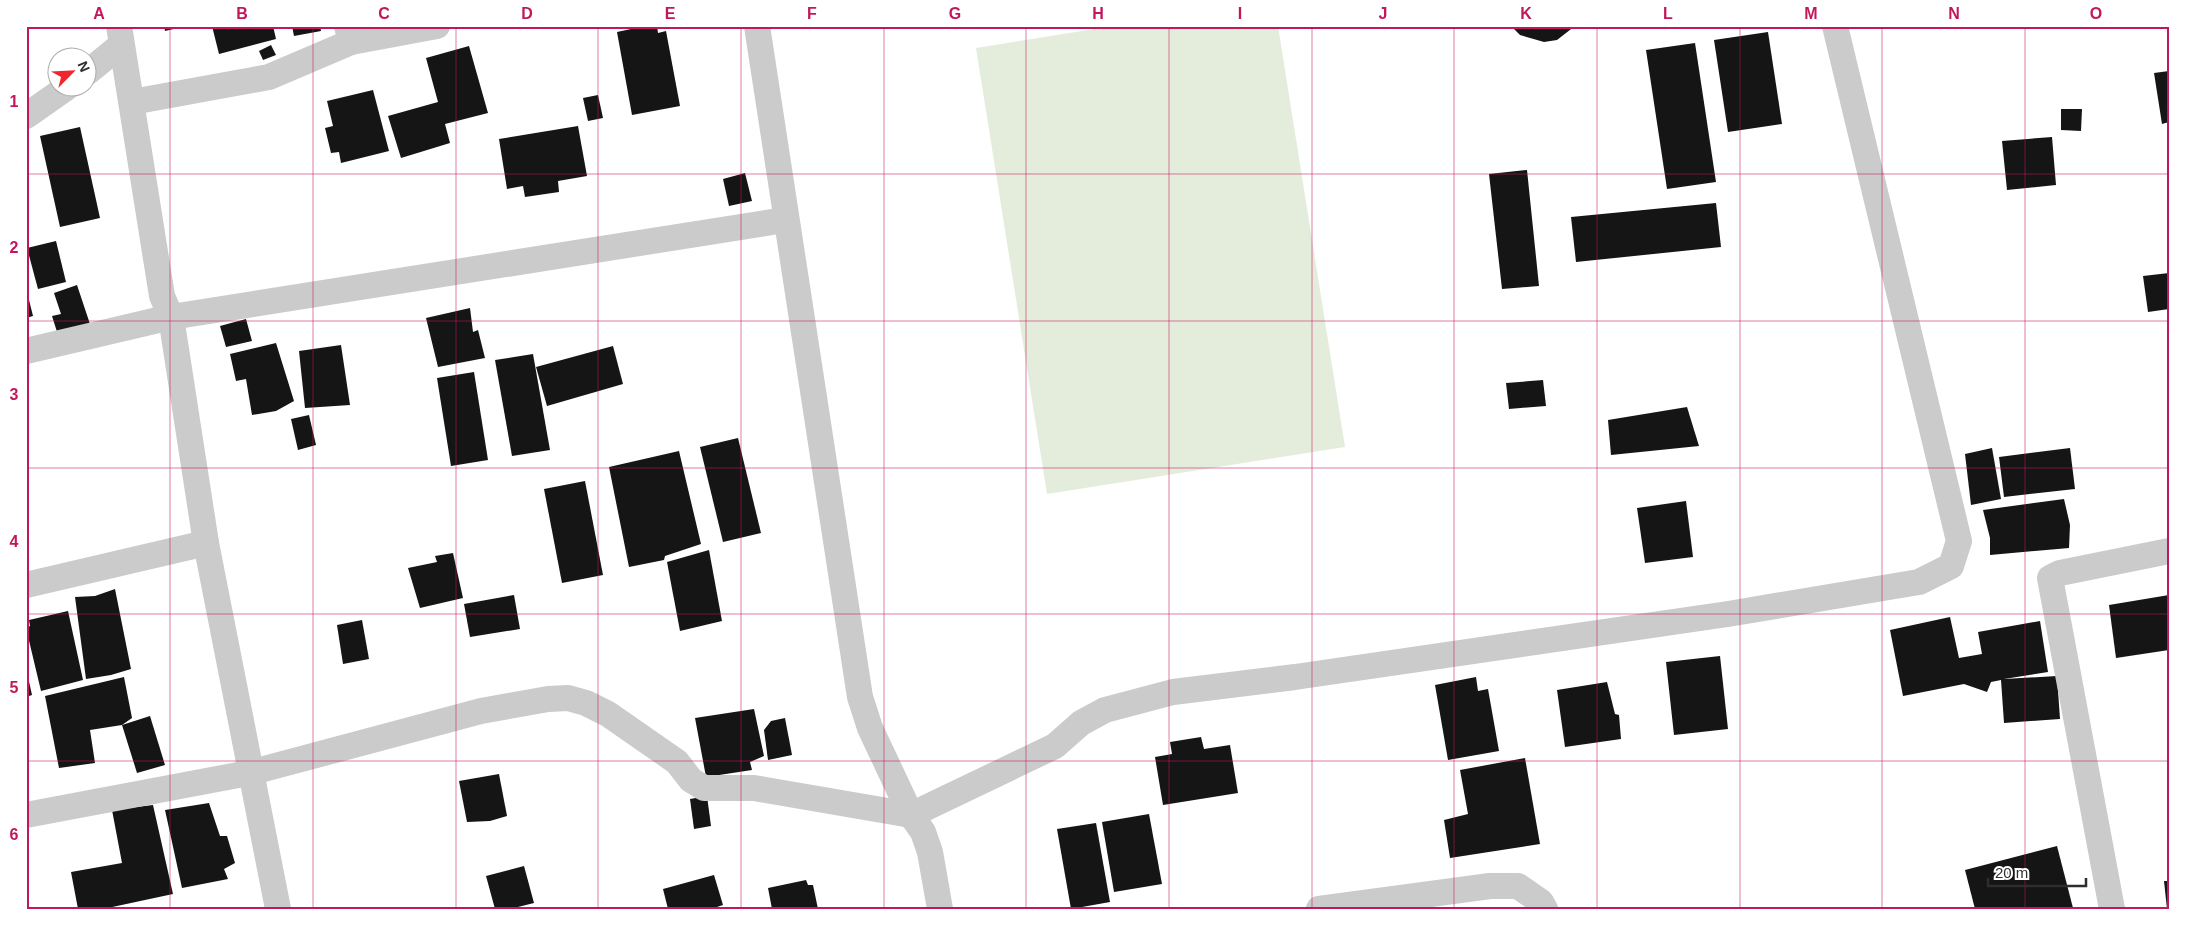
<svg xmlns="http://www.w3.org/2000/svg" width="2195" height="935" viewBox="0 0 2195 935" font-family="Arial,sans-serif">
<rect width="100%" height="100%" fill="#fff"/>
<polygon fill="#e4eddb" points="1113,26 1278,26 1345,447 1047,494 976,48"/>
<g fill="#151515">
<polygon points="164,26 182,26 182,27 165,31"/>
<polygon points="212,26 273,26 276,39 219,54"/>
<polygon points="292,26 320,26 321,31 294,36"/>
<polygon points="645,26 657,26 658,33 666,31 680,106 632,115 617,32"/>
<polygon points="1511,26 1575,26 1557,40 1544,42 1520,35"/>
<polygon points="1768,32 1782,124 1728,132 1714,40"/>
<polygon points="1695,43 1716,182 1667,189 1646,50"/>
<polygon points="271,45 276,55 263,60 259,51"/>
<polygon points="469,46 488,113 445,124 450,143 401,158 388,116 438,102 426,58"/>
<polygon points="2169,71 2169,122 2162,124 2154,73"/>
<polygon points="373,90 389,151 341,163 339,152 331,153 325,128 333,126 327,101"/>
<polygon points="598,95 603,118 588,121 583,98"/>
<polygon points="2061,109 2082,109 2081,131 2061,130"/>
<polygon points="578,126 587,176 558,181 559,192 525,197 523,186 507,189 499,139"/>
<polygon points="80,127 100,218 60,227 40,136"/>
<polygon points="2052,137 2056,185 2007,190 2002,141"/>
<polygon points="1527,170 1539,286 1502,289 1489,174"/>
<polygon points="745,173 752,201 729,206 723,179"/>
<polygon points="1716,203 1721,247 1576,262 1571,217"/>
<polygon points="56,241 66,282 38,289 27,248"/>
<polygon points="2169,273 2169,309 2148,312 2143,276"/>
<polygon points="77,285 90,324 58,335 52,316 61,314 54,293"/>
<polygon points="27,292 33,316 26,318 26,293"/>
<polygon points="470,308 473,332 478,330 485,358 438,367 426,318"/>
<polygon points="246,319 252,341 226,347 220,326"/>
<polygon points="276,343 294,401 276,411 252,415 246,379 236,381 230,354"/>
<polygon points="341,345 350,405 305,408 299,351"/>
<polygon points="613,346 623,384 547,406 536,367"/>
<polygon points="533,354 550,450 512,456 495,360"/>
<polygon points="474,372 488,460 451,466 437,378"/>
<polygon points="1543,380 1546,406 1509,409 1506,383"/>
<polygon points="1687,407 1699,446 1611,455 1608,420"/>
<polygon points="309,415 316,445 298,450 291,419"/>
<polygon points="738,438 761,533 723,542 700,447"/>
<polygon points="1992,448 2001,499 1971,505 1965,454"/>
<polygon points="2070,448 2075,489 2004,497 1999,457"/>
<polygon points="679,451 701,544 665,556 664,560 629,567 609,467"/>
<polygon points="585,481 603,575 562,583 544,489"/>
<polygon points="2064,499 2070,525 2069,548 1990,555 1990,538 1983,510"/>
<polygon points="1686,501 1693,557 1645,563 1637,508"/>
<polygon points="709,550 722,621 680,631 667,562"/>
<polygon points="453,553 463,598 420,608 408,568 437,562 435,556"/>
<polygon points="115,589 131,669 111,675 86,679 75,597 95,596"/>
<polygon points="514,595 520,629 470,637 464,604"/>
<polygon points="2169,595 2169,650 2116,658 2109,605"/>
<polygon points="68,611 83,680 41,691 26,628 30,626 29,620"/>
<polygon points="1950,617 1959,658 1982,654 1978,632 2040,621 2048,672 2004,679 2057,676 2060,719 2004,723 2001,680 1991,682 1987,692 1964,684 1903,696 1890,630"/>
<polygon points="362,620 369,659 343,664 337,625"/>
<polygon points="1720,656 1728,729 1674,735 1666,662"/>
<polygon points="26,668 32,695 26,697"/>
<polygon points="124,677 132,718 122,725 90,730 95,763 59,768 45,696"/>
<polygon points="1476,677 1478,691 1488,689 1499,751 1448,760 1435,685"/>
<polygon points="1607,682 1615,714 1619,715 1621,739 1565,747 1557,690"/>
<polygon points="754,709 764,756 750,762 752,770 706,777 695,718"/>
<polygon points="150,716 165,765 137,773 122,725"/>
<polygon points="785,718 792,755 768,760 764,730 771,721"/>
<polygon points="1201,737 1204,749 1230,745 1238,793 1163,805 1155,757 1172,754 1170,742"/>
<polygon points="1525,758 1540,844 1450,858 1444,820 1468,814 1460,770"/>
<polygon points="499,774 507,816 490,821 467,822 459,781"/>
<polygon points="707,796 711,826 694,829 690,799"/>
<polygon points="209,803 220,836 227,836 235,863 224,869 228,879 182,888 165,810"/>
<polygon points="153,805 173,894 103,909 78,909 71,872 122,863 112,810"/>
<polygon points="1149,814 1162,884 1114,892 1102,822"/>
<polygon points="1096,823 1110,902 1071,909 1057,829"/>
<polygon points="2057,846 2073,908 1975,909 1965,870"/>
<polygon points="524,866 534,903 510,909 495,909 486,876"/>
<polygon points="714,875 723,905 711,909 668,909 663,889"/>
<polygon points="806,880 808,885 813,885 818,909 772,909 768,888"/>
<polygon points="2164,881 2169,881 2169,909 2167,909"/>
</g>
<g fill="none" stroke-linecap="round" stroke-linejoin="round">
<g stroke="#cbcbcb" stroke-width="26">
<polyline points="119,26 162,296 171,317 206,543 278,909"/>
<polyline points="757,26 860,697 870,728 911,815 923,832 930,852 940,909"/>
<polyline points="351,42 437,26"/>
<polyline points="88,72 121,45"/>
<polyline points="132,102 269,77 351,42 347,26"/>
<polyline points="26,116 66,88"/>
<polyline points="26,351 171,317 785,220"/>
<polyline points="26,585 206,543"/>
<polyline points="26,815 249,773 481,711 548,699 568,698 586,703 608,714 677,762 691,780 704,788 754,788 911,815 1055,746 1081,723 1105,710 1173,692 1295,677 1728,614 1919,582 1951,566 1959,541 1835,26"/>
<polyline points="1319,909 1490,886 1518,886 1541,902 1545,909"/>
<polyline points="2112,909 2050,578 2060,573 2169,551"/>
</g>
</g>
<path fill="none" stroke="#c2185b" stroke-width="1" stroke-opacity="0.55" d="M170,26V909M313,26V909M456,26V909M598,26V909M741,26V909M884,26V909M1026,26V909M1169,26V909M1312,26V909M1454,26V909M1597,26V909M1740,26V909M1882,26V909M2025,26V909M26,174H2169M26,321H2169M26,468H2169M26,614H2169M26,761H2169"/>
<rect width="2195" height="935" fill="none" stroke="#ffffff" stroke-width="55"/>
<g transform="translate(72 72) rotate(66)"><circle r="24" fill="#ffffff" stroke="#ababab"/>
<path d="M0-4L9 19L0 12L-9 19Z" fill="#f0262f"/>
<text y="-8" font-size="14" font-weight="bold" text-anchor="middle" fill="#2e2e2e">N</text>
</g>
<path d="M1988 878v8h98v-8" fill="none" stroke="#2e2e2e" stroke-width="2.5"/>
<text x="1995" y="878" font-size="15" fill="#2e2e2e" stroke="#ffffff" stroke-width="4" paint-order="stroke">20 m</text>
<rect x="28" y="28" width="2140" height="880" fill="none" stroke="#c2185b" stroke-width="2"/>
<g font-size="16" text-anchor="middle" font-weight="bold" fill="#c2185b">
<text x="99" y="19">A</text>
<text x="242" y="19">B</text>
<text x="384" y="19">C</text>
<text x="527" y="19">D</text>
<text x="670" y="19">E</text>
<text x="812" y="19">F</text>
<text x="955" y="19">G</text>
<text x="1098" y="19">H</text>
<text x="1240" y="19">I</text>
<text x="1383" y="19">J</text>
<text x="1526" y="19">K</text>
<text x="1668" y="19">L</text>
<text x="1811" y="19">M</text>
<text x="1954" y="19">N</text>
<text x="2096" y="19">O</text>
<text x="14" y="107">1</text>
<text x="14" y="253">2</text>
<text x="14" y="400">3</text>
<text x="14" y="547">4</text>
<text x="14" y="693">5</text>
<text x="14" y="840">6</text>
</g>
</svg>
